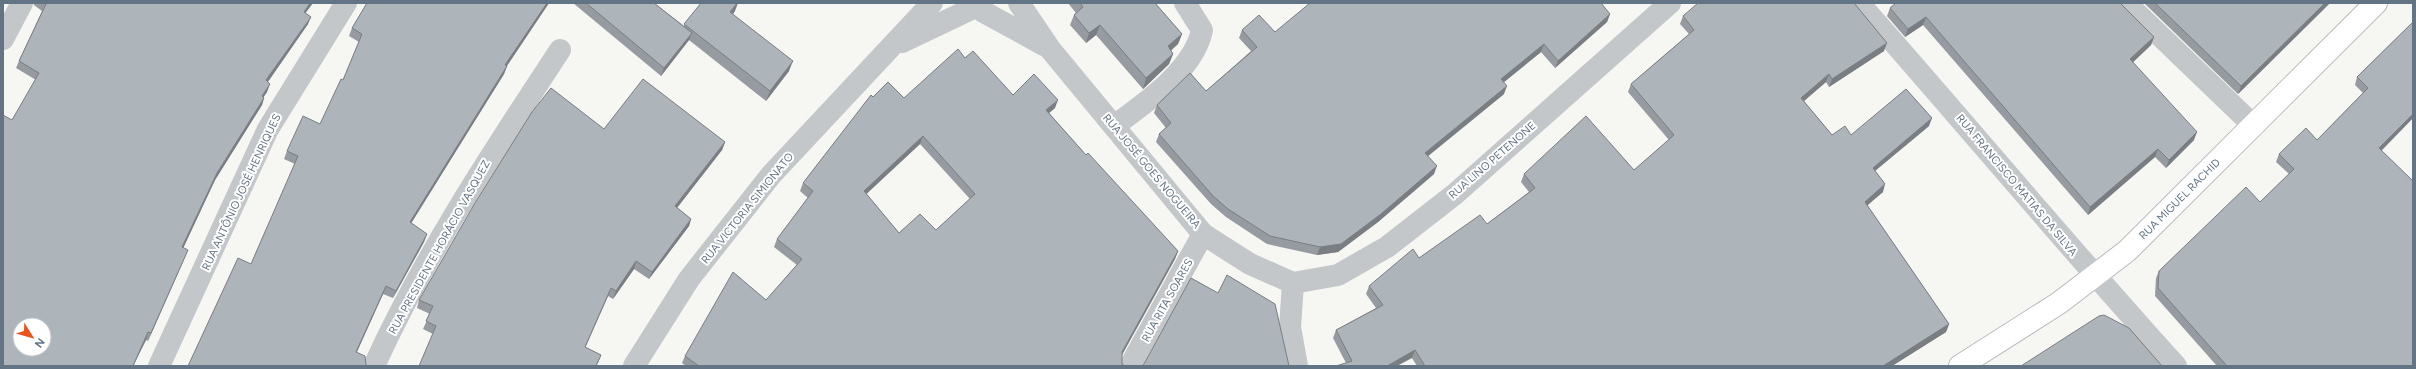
<svg xmlns="http://www.w3.org/2000/svg" width="2416" height="369" viewBox="0 0 2416 369" font-family="Figtree,sans-serif">
<rect width="100%" height="100%" fill="#f6f6f2"/>
<g fill="none" stroke-linecap="round" stroke-linejoin="round">
<defs>
<g id="major">
<path id="s1" d="M1960,366L2059,303L2127,251L2376,3"/>
</g>
</defs>
<use href="#major" stroke="#b6babe" stroke-width="24"/>
<g stroke="#c3c7ca" stroke-width="22">
<polyline points="1019,3 1050,49 1203,234 1250,264 1293,283"/>
<path d="M1859,3C1965,123 2068,247 2176,366"/>
<polyline points="2126,3 2254,126"/>
<polyline points="982,11 1044,45"/>
<polyline points="3,39 22,3"/>
<polyline points="902,42 971,9"/>
<path d="M1114,126C1145,103 1194,70 1202,30L1185,3"/>
<polyline points="1293,283 1338,275 1387,247 1455,194 1670,3"/>
<polyline points="1293,283 1290,327 1297,366"/>
<polyline points="159,366 268,129 346,3"/>
<path d="M374,366C425,254 493,152 560,50"/>
<polyline points="634,366 689,279 771,175 932,3"/>
<polyline points="1130,366 1203,234"/>
</g>
<use href="#major" stroke="#fff" stroke-width="22"/>
</g>
<g fill="#959ba0" fill-rule="evenodd">
<polygon points="34,3 313,3 305,13 308,24 268,82 267,92 263,97 264,98 262,105 215,180 183,248 185,257 148,341 146,340 133,366 3,366 12,120 36,80 16,68 19,61 42,11 34,5"/>
<polygon points="367,3 549,3 507,66 504,74 411,223 427,234 424,242 393,298 383,294 357,352 366,365 251,264 295,164 284,159 287,151 320,124 343,80 359,42 349,36 352,28"/>
<polygon points="573,3 654,3 684,26 684,24 735,11 733,14 789,71 766,101 689,40 661,76"/>
<polygon points="1068,3 1155,3 1182,34 1178,44 1171,50 1173,54 1169,64 1143,89 1096,35 1086,43 1070,25 1074,15 1076,13"/>
<polygon points="2144,3 2330,3 2238,94"/>
<polygon points="2120,4 2154,37 2151,45 2133,62 2194,140 2166,168 2155,157 2088,215 1923,25 1905,37 1887,16 1890,8"/>
<polygon points="1610,14 1607,22 1555,68 1541,52 1504,82 1504,94 1428,156 1434,174 1378,222 1338,252 1317,255 1267,244 1226,217 1211,204 1156,142 1159,134 1166,128 1154,113 1157,105 1206,91 1251,51 1239,38 1242,30 1275,32"/>
<polygon points="1683,16 1884,51 1829,87 1826,82 1804,101 1832,135 1851,135 1929,126 1875,171 1883,192 1867,205 1949,324 1946,332 1892,366 1417,366 1412,358 1346,363 1333,338 1336,330 1376,308 1366,294 1369,286 1419,258 1487,224 1529,192 1521,182 1524,174 1634,170 1669,140 1628,92 1631,84 1689,34 1680,24"/>
<polygon points="2413,22 2413,118 2382,150 2413,366 2217,366 2155,296 2156,278 2159,271 2260,202 2289,174 2276,162 2279,154 2317,140 2363,93 2355,85 2357,77"/>
<path d="M965,58L1013,95L1055,108L1049,113L1086,155L1178,251L1175,259L1122,355V364L1125,366H686L682,363L685,356L766,300L797,265L774,247L777,239L808,198L800,191L803,183L873,97L904,98ZM920,144L970,199L936,230L899,233L866,194Z"/>
<polygon points="604,129 725,142 722,150 677,208 691,219 689,226 649,279 634,269 613,299 608,296 585,347 601,355 598,363 433,334 423,329 430,314 417,308 419,300"/>
</g>
<g fill="#797e82">
<polygon points="310,3 313,3 301,19 304,12"/>
<polygon points="547,3 549,3 502,73 505,65"/>
<polygon points="737,3 738,3 735,11 727,22 730,12"/>
<polygon points="2325,3 2330,3 2238,94 2241,86"/>
<polygon points="1610,14 1607,22 1555,68 1558,61"/>
<polygon points="311,17 308,24 264,87 266,80"/>
<polygon points="1926,17 1923,25 1905,37 1908,29"/>
<polygon points="1100,25 1096,35 1086,43 1089,33"/>
<polygon points="692,33 689,40 661,76 664,68"/>
<polygon points="1182,34 1178,44 1165,56 1168,46"/>
<polygon points="2154,37 2151,45 2127,68 2130,59"/>
<polygon points="1887,43 1884,51 1829,87 1832,79"/>
<polygon points="1544,44 1541,52 1498,87 1501,79"/>
<polygon points="1173,54 1169,64 1143,89 1146,78"/>
<polygon points="793,61 789,71 766,101 770,91"/>
<polygon points="507,66 504,74 407,230 410,222"/>
<polygon points="1829,74 1826,82 1798,106 1801,98"/>
<polygon points="270,84 267,92 259,104 262,96"/>
<polygon points="1507,86 1504,94 1422,161 1425,153"/>
<polygon points="264,98 262,105 215,180 180,255 182,247 217,173"/>
<polygon points="1058,100 1055,108 1043,118 1046,110"/>
<polygon points="2413,114 2413,118 2377,155 2379,148"/>
<polygon points="1932,118 1929,126 1870,175 1873,168"/>
<polygon points="2197,132 2194,140 2166,168 2169,160"/>
<polygon points="923,136 920,144 861,199 864,191"/>
<polygon points="725,142 722,150 672,214 675,206"/>
<polygon points="2158,149 2155,157 2088,215 2090,207"/>
<polygon points="1437,166 1434,174 1378,222 1338,252 1317,255 1320,247"/>
<polygon points="1885,184 1883,192 1862,210 1865,202"/>
<polygon points="691,219 689,226 649,279 652,272"/>
<polygon points="427,234 424,242 393,298 396,291"/>
<polygon points="188,250 185,257 148,341 151,333"/>
<polygon points="1178,251 1175,259 1119,360 1122,352"/>
<polygon points="636,261 634,269 613,299 616,291"/>
<polygon points="386,286 383,294 353,360 356,352"/>
<polygon points="611,288 608,296 582,355 585,347"/>
<polygon points="1949,324 1946,332 1892,366 1883,366"/>
<polygon points="148,332 146,340 133,366"/>
<polygon points="1415,350 1412,358 1397,366 1387,366"/>
</g>
<g fill="#adb4ba" stroke="#797e82" fill-rule="evenodd">
<path d="M44,3H310L304,12L311,17L266,80L270,84L262,96L264,98L217,173L182,247L188,250L151,333L148,332L133,366H3V115L12,120L39,73L19,61L46,4ZM20,325H44V349H20Z"/>
<polygon points="367,3 547,3 505,65 507,66 410,222 427,234 396,291 386,286 356,352 365,356 366,365 368,366 188,366 238,258 251,264 298,156 287,151 303,116 320,124 341,79 343,80 362,34 352,28"/>
<polygon points="586,3 654,3 692,33 664,68"/>
<polygon points="701,3 737,3 730,12 793,61 770,91 684,24"/>
<polygon points="1080,3 1155,3 1182,34 1168,46 1173,54 1146,78 1100,25 1089,33 1074,15 1083,7"/>
<polygon points="1310,3 1601,3 1610,14 1558,61 1544,44 1501,79 1507,86 1425,153 1437,166 1381,214 1341,244 1320,247 1270,236 1228,209 1213,196 1159,134 1171,123 1157,105 1190,73 1206,91 1257,47 1242,30 1259,15 1275,32"/>
<polygon points="1698,3 1854,3 1887,43 1832,79 1829,74 1801,98 1832,135 1845,126 1851,135 1906,89 1932,118 1873,168 1885,184 1865,202 1949,324 1883,366 1425,366 1415,350 1387,366 1336,366 1352,361 1336,330 1383,305 1369,286 1413,249 1419,258 1480,215 1487,224 1535,188 1524,174 1586,116 1634,170 1674,135 1631,84 1694,30 1683,16"/>
<polygon points="1896,3 2120,3 2154,37 2130,59 2197,132 2169,160 2158,149 2090,207 1926,17 1908,29 1890,8"/>
<polygon points="2155,3 2325,3 2241,86"/>
<polygon points="2413,22 2413,114 2379,148 2413,181 2413,366 2227,366 2158,288 2159,271 2246,187 2260,202 2294,169 2279,154 2306,128 2317,140 2368,88 2357,77"/>
<path d="M958,49L965,58L973,51L1013,95L1034,74L1058,100L1046,110L1086,155L1088,153L1178,251L1122,352V364L1125,366H699L685,356L733,272L766,300L802,259L777,239L813,191L803,183L871,95L873,97L888,82L904,98ZM923,136L975,194L936,230L920,214L899,233L864,191Z"/>
<polygon points="643,79 725,142 675,206 691,219 652,272 636,261 616,291 611,288 585,347 601,355 596,366 419,366 436,326 426,321 433,306 419,300 475,203 532,112 551,88 604,129"/>
<polygon points="1227,275 1275,304 1289,366 1142,366 1144,364 1191,278 1218,293"/>
<polygon points="2104,315 2129,328 2162,366 2021,366 2099,316"/>
</g>
<g text-anchor="middle" stroke-width="4" stroke-linejoin="round" paint-order="stroke">
<g font-size="11" fill="#637485" stroke="#fff">
<text transform="translate(1492 160) rotate(-41)" y="4">RUA LINO PETENONE</text>
<text transform="translate(1152 171) rotate(50)" y="4">RUA JOSÉ GOES NOGUEIRA</text>
<text transform="translate(2017 185) rotate(50)" y="4">RUA FRANCISCO MATIAS DA SILVA</text>
<text transform="translate(241 192) rotate(-65)" y="4">RUA ANTÔNIO JOSÉ HENRIQUES</text>
<text dy="4" stroke="none"><textPath href="#s1" startOffset="277">RUA MIGUEL RACHID</textPath></text>
<text transform="translate(747 208) rotate(-51)" y="4">RUA VICTORIA SIMIONATO</text>
<text transform="translate(439 247) rotate(-61)" y="4">RUA PRESIDENTE HORÁCIO VASQUEZ</text>
<text transform="translate(1167 300) rotate(-61)" y="4">RUA RITA SOARES</text>
</g>
</g>
<rect width="2416" height="369" fill="none" stroke="#637485" stroke-width="8"/>
<g transform="translate(32 337) rotate(127)"><circle r="19" fill="#ffffff" stroke="#c1c7ce"/>
<path d="M0-3L7 15L0 10L-7 15Z" fill="#ed531a"/>
<text y="-6" font-size="11" font-weight="bold" text-anchor="middle" fill="#637485">N</text>
</g>
</svg>
